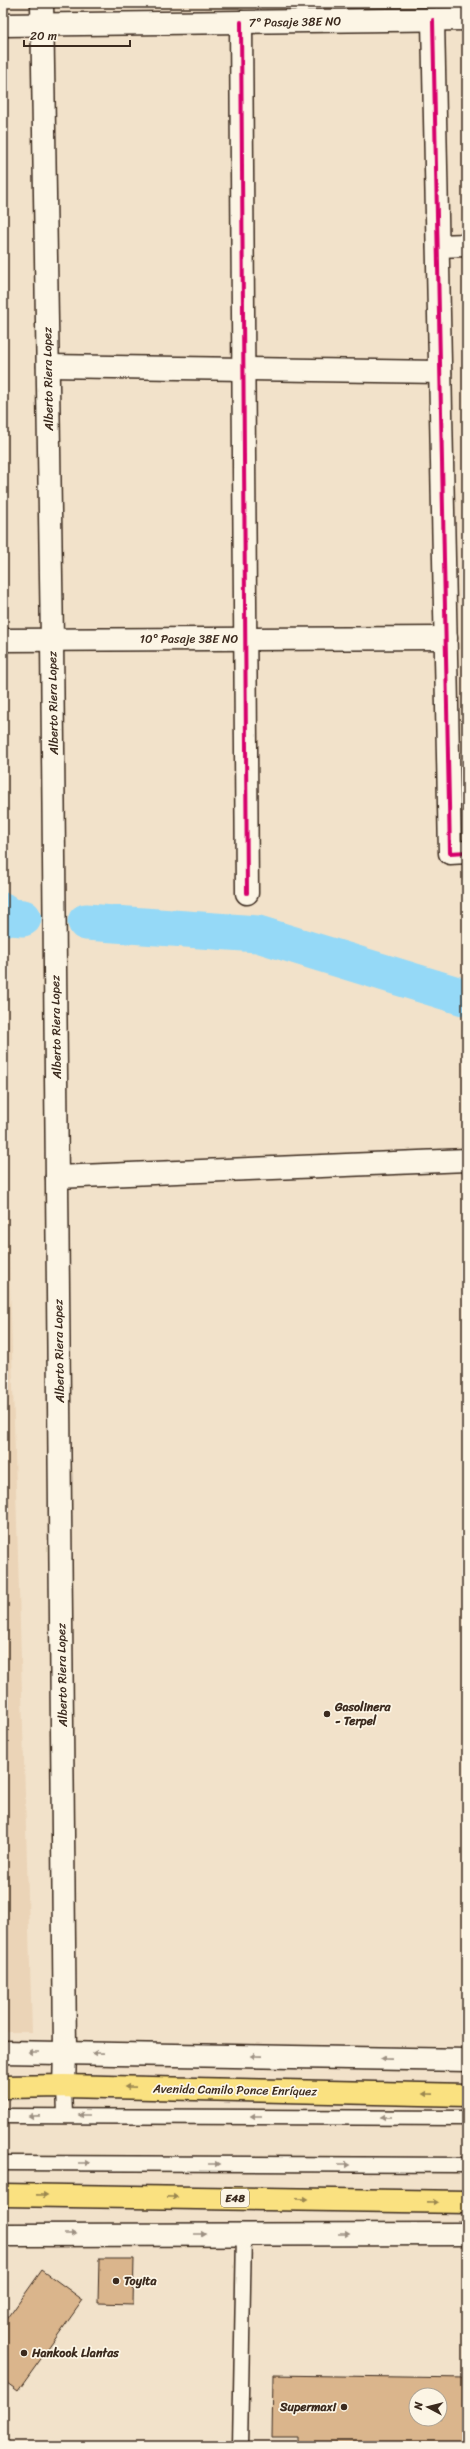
<svg xmlns="http://www.w3.org/2000/svg" width="470" height="2449" viewBox="0 0 470 2449" font-family="Sriracha,sans-serif">
<rect width="100%" height="100%" fill="#f2e2ca"/>
<filter id="ink" filterUnits="userSpaceOnUse"><feTurbulence type="fractalNoise" baseFrequency=".025" numOctaves="2"/><feDisplacementMap in="SourceGraphic" scale="8" xChannelSelector="R" yChannelSelector="G"/><feConvolveMatrix kernelMatrix="1 2 1 2 8 2 1 2 1" color-interpolation-filters="sRGB"/></filter>
<g filter="url(#ink)">
<polygon fill="#ebd4b7" points="3,1048 32,2032 3,2032"/>
<g fill="none" stroke-linecap="round" stroke-linejoin="round">
<g stroke="#95d9f7" stroke-width="37">
<polyline points="3,911 11,917 23,918"/>
<polyline points="86,922 258,934 467,998"/>
</g>
</g>
<g fill="#dab58c" stroke="#3b2a1e" fill-rule="evenodd">
<polygon points="127,3 367,3 367,4"/>
<polygon points="99,2259 134,2259 133,2304 98,2303"/>
<polygon points="42,2270 83,2300 18,2391 3,2380 3,2325"/>
<path d="M273,2375L467,2378V2446H298V2437H272ZM416,2395H440V2419H416Z"/>
</g>
<g fill="none" stroke-linecap="round" stroke-linejoin="round">
<defs>
<g id="service">
<polyline points="64,2086 65,2115"/>
<polyline points="3,2116 467,2118"/>
<polyline points="3,2163 467,2165"/>
<polyline points="240,2446 244,2234"/>
</g>
<g id="minor">
<polyline points="433,20 450,853 467,852"/>
<polyline points="241,22 247,893"/>
<polyline points="3,25 467,19"/>
<polyline points="438,246 467,245"/>
<polyline points="48,366 440,372"/>
<polyline points="3,640 446,638"/>
<polyline points="57,1177 467,1160"/>
<polyline points="64,2086 65,2052"/>
</g>
<g id="secondary">
<polyline points="42,3 52,640 65,2052"/>
<polyline points="3,2052 467,2060"/>
<polyline points="3,2235 467,2234"/>
</g>
<g id="primary">
<polyline points="3,2087 64,2086 467,2095"/>
<polyline points="3,2195 467,2202"/>
</g>
</defs>
<use href="#service" stroke="#3b2a1e" stroke-width="17"/>
<use href="#minor" stroke="#3b2a1e" stroke-width="25"/>
<use href="#secondary" stroke="#3b2a1e" stroke-width="25"/>
<use href="#primary" stroke="#3b2a1e" stroke-width="25"/>
<use href="#service" stroke="#fcf5e5" stroke-width="14"/>
<use href="#minor" stroke="#fcf5e5" stroke-width="22"/>
<use href="#secondary" stroke="#fcf5e5" stroke-width="22"/>
<use href="#primary" stroke="#fae180" stroke-width="22"/>
<defs>
<g id="cycleway">
<polyline points="433,20 450,853 467,852"/>
<polyline points="241,22 247,893"/>
</g>
</defs>
<use href="#cycleway" stroke="#fcf5e5" stroke-width="6"/>
<use href="#cycleway" stroke="#d6006c" stroke-width="4"/>
</g>
<defs><path id="oneway-solid" d="M-6-.8H1V-3.2L6.5 0L1 3.2V.8H-6Z"/></defs>
<g fill="#9c9082">
<use href="#oneway-solid" transform="translate(34 2052) rotate(180)"/>
<use href="#oneway-solid" transform="translate(98 2053) rotate(-179)"/>
<use href="#oneway-solid" transform="translate(256 2056) rotate(-179)"/>
<use href="#oneway-solid" transform="translate(386 2059) rotate(-179)"/>
<use href="#oneway-solid" transform="translate(84 2115) rotate(-180)"/>
<use href="#oneway-solid" transform="translate(34 2116) rotate(179)"/>
<use href="#oneway-solid" transform="translate(256 2116) rotate(-180)"/>
<use href="#oneway-solid" transform="translate(386 2117) rotate(-180)"/>
<use href="#oneway-solid" transform="translate(84 2163)"/>
<use href="#oneway-solid" transform="translate(214 2164)"/>
<use href="#oneway-solid" transform="translate(344 2165)"/>
<use href="#oneway-solid" transform="translate(70 2234)"/>
<use href="#oneway-solid" transform="translate(200 2234)"/>
<use href="#oneway-solid" transform="translate(344 2234)"/>
</g>
<g fill="#9a864f">
<use href="#oneway-solid" transform="translate(130 2087) rotate(-179)"/>
<use href="#oneway-solid" transform="translate(428 2094) rotate(-179)"/>
<use href="#oneway-solid" transform="translate(42 2195) rotate(1)"/>
<use href="#oneway-solid" transform="translate(172 2197) rotate(1)"/>
<use href="#oneway-solid" transform="translate(302 2199) rotate(1)"/>
<use href="#oneway-solid" transform="translate(432 2202) rotate(1)"/>
</g>
</g>
<g fill="#3b2a1e" stroke="#fcf5e5" stroke-width="1.5">
<circle cx="327" cy="1714" r="4"/>
<circle cx="116" cy="2281" r="4"/>
<circle cx="24" cy="2353" r="4"/>
<circle cx="344" cy="2407" r="4"/>
</g>
<g text-anchor="middle" stroke-width="3.5" stroke-linejoin="round" paint-order="stroke">
<rect fill="#fcf5e5" stroke="#75675a" stroke-width="1" x="221" y="2189" width="28" height="18" rx="3"/>
<g font-size="11" font-weight="bold" fill="#3b2a1e">
<text x="235" y="2202">E48</text>
</g>
<g font-size="12" fill="#3b2a1e" stroke="#fcf5e5">
<text transform="translate(295 22) rotate(-1)" y="4">7° Pasaje 38E NO</text>
<text transform="translate(48 379) rotate(-91)" y="4">Alberto Riera Lopez</text>
<text x="189" y="643">10° Pasaje 38E NO</text>
<text transform="translate(53 703) rotate(-91)" y="4">Alberto Riera Lopez</text>
<text transform="translate(56 1027) rotate(-91)" y="4">Alberto Riera Lopez</text>
<text transform="translate(59 1351) rotate(-91)" y="4">Alberto Riera Lopez</text>
<text transform="translate(62 1675) rotate(-91)" y="4">Alberto Riera Lopez</text>
<text transform="translate(235 2090) rotate(1)" y="4">Avenida Camilo Ponce Enríquez</text>
</g>
<g font-size="12" font-weight="bold" fill="#3b2a1e" stroke="#fcf5e5" text-anchor="start">
<text x="335" y="1711">Gasolinera<tspan x="335" dy="14">- Terpel</tspan></text>
<text x="124" y="2285">Toyita</text>
<text x="32" y="2357">Hankook Llantas</text>
<text x="336" y="2411" text-anchor="end">Supermaxi</text>
</g>
</g>
<rect width="470" height="2449" fill="none" stroke="#fcf5e5" stroke-width="16"/>
<rect x="8" y="8" width="454" height="2433" fill="none" stroke="#3b2a1e" stroke-width="1.5" filter="url(#ink)"/>
<g transform="translate(428 2407) rotate(277)"><circle r="19" fill="#fcf5e5" stroke="#afa495"/>
<path d="M0-3L7 15L0 10L-7 15Z" fill="#3b2a1e"/>
<text y="-6" font-size="11" font-weight="bold" text-anchor="middle" fill="#3b2a1e">N</text>
</g>
<path d="M24 40v6h106v-6" fill="none" stroke="#3b2a1e" stroke-width="2"/>
<text x="30" y="40" font-size="12" fill="#3b2a1e" stroke="#fcf5e5" stroke-width="3" paint-order="stroke">20 m</text>
</svg>
